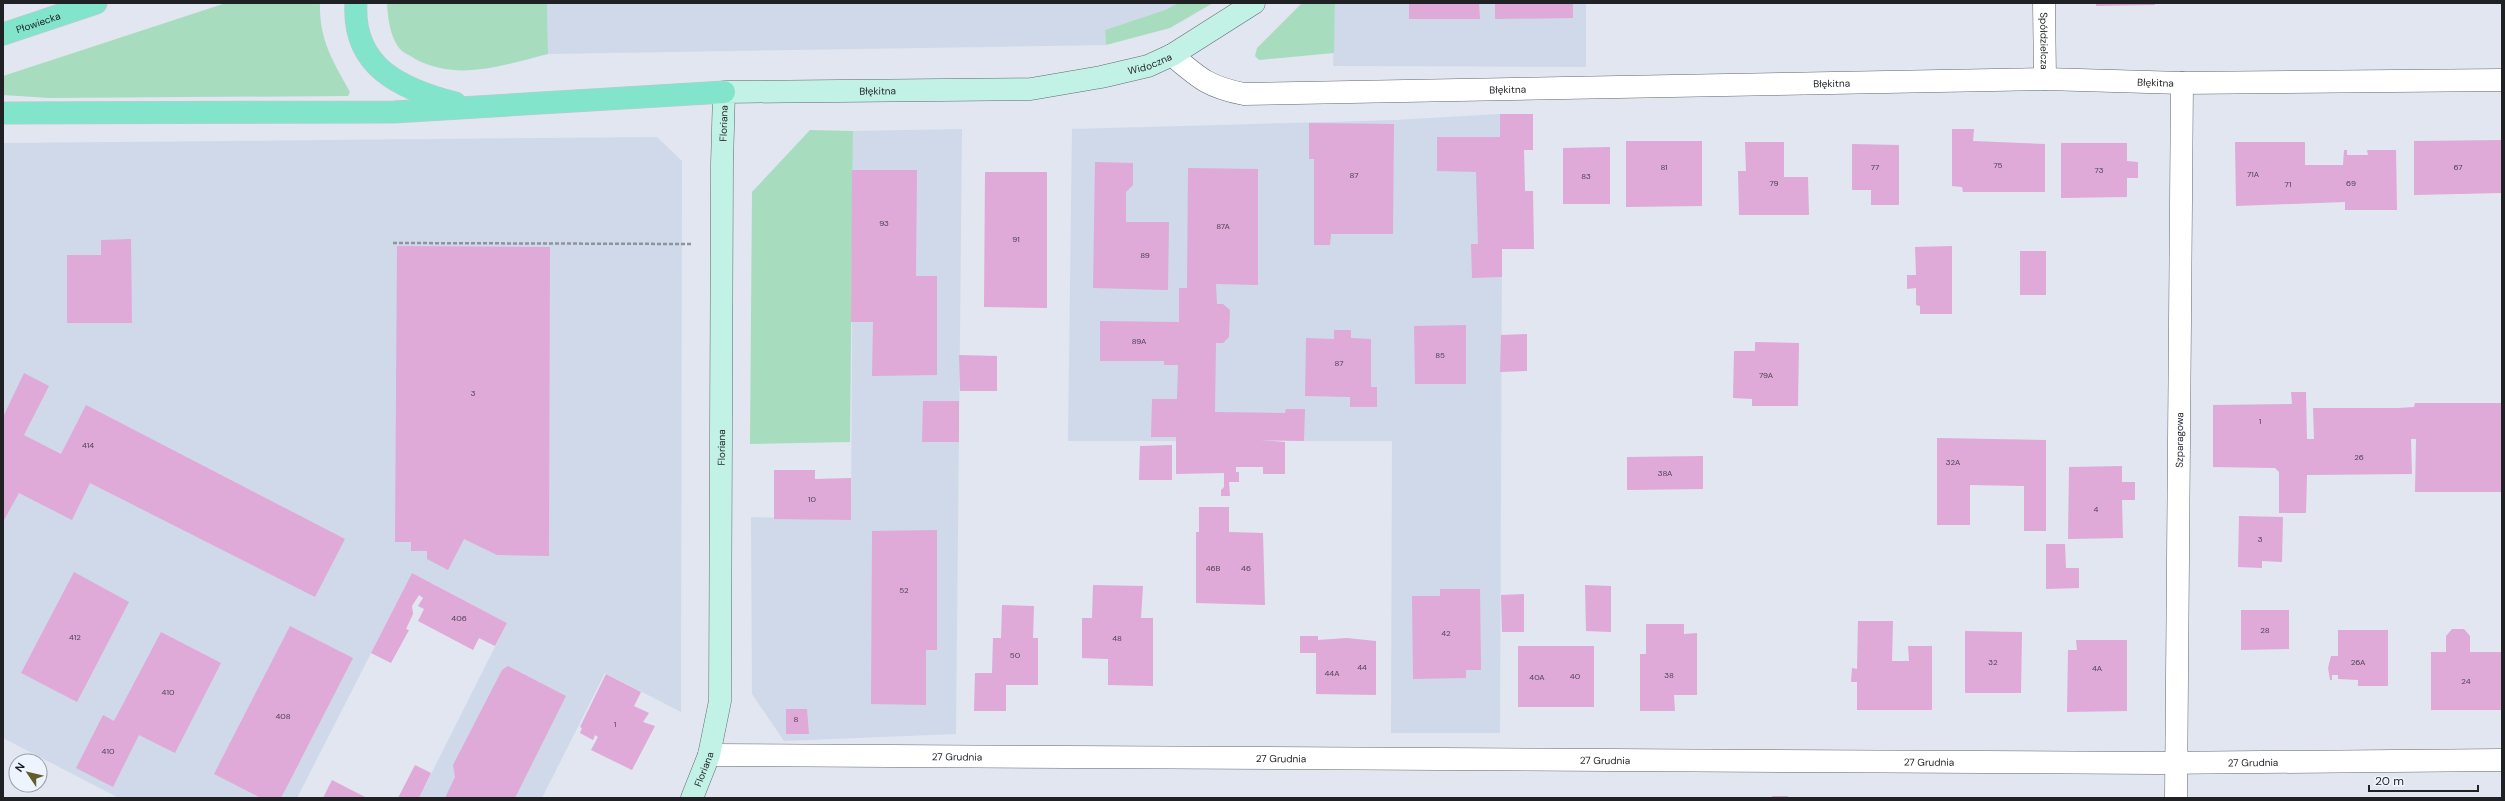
<svg xmlns="http://www.w3.org/2000/svg" width="2505" height="801" viewBox="0 0 2505 801" font-family="'DM Sans',sans-serif">
<rect width="100%" height="100%" fill="#e1e6f1"/>
<g fill="#d0d9ea">
<polygon points="547,3 1178,3 1165,10 1105,30 1106,45 548,54"/>
<polygon points="1335,3 1586,3 1586,67 1333,66"/>
<polygon points="1500,114 1502,249 1500,733 1391,733 1392,441 1068,441 1072,129 1395,120"/>
<polygon points="962,129 956,734 784,741 752,694 751,517 851,520 853,131"/>
<polygon points="657,137 682,161 681,712 605,673 542,798 419,798 507,623 412,573 297,798 119,798 3,738 3,143"/>
</g>
<g fill="#a8dcbf">
<path d="M226,3H320C319,40 333,61 350,92L348,96L49,98L3,95V76Z"/>
<path d="M387,3H547L548,54C504,65 459,82 415,59C412,56 405,54 402,51C390,39 388,19 387,3Z"/>
<polygon points="1178,3 1213,3 1170,28 1106,45 1105,30 1165,10"/>
<polygon points="1302,3 1335,3 1334,53 1259,60 1255,56 1257,48"/>
<polygon points="810,130 853,131 850,442 750,444 752,192"/>
</g>
<g fill="#dfa9d8">
<polygon points="1409,3 1479,3 1480,19 1409,19"/>
<polygon points="1495,3 1573,3 1573,18 1495,19"/>
<polygon points="2096,3 2155,3 2155,5 2096,6"/>
<polygon points="1500,114 1533,114 1533,150 1524,150 1525,191 1533,191 1534,249 1502,249 1502,277 1472,278 1471,244 1478,244 1476,172 1437,171 1437,137 1500,137"/>
<polygon points="1309,123 1394,124 1393,234 1331,234 1330,245 1314,245 1314,159 1309,159"/>
<polygon points="1952,129 1974,129 1973,141 2045,144 2045,192 1963,192 1962,187 1952,186"/>
<polygon points="2502,140 2502,193 2414,195 2414,141"/>
<polygon points="1626,141 1702,141 1702,206 1626,207"/>
<polygon points="1745,142 1784,142 1784,177 1808,177 1809,215 1739,215 1738,171 1746,171"/>
<polygon points="2235,142 2305,142 2305,165 2343,165 2344,150 2347,150 2347,155 2368,155 2367,150 2396,150 2397,210 2345,210 2345,202 2236,206"/>
<polygon points="2061,143 2127,143 2127,161 2138,162 2138,178 2127,178 2127,197 2061,198"/>
<polygon points="1852,144 1899,145 1899,205 1871,205 1871,190 1852,190"/>
<polygon points="1610,147 1610,204 1563,204 1563,148"/>
<polygon points="1095,162 1133,163 1133,185 1126,192 1126,222 1169,222 1168,290 1093,288"/>
<polygon points="1188,168 1258,169 1258,285 1216,284 1217,304 1223,304 1230,310 1229,337 1223,343 1216,343 1215,412 1285,413 1286,409 1305,409 1304,441 1260,440 1285,442 1285,474 1263,474 1263,467 1236,467 1236,472 1239,472 1239,482 1229,482 1230,496 1221,496 1221,490 1224,487 1224,473 1176,474 1176,437 1151,437 1152,399 1177,399 1178,365 1164,365 1164,361 1100,361 1100,321 1179,322 1179,288 1187,288"/>
<polygon points="852,170 917,170 916,276 937,276 937,375 872,376 873,322 851,322"/>
<polygon points="985,172 1047,172 1047,308 984,307"/>
<polygon points="131,239 132,323 67,323 67,255 101,255 101,240"/>
<polygon points="397,246 550,247 549,556 497,555 464,539 448,570 427,559 427,551 411,551 411,542 395,542"/>
<polygon points="1952,246 1952,314 1920,314 1920,306 1916,305 1916,288 1907,289 1907,275 1916,275 1915,247"/>
<rect x="2020" y="251" width="26" height="44"/>
<polygon points="1466,325 1466,384 1415,384 1414,326"/>
<polygon points="1334,330 1351,330 1351,338 1371,339 1371,387 1377,387 1377,407 1350,407 1350,397 1305,396 1306,338 1334,339"/>
<polygon points="1527,334 1527,371 1500,372 1501,335"/>
<polygon points="1755,342 1799,343 1798,406 1752,406 1752,399 1733,398 1734,351 1755,351"/>
<polygon points="959,355 997,356 997,391 960,391"/>
<polygon points="24,373 49,386 24,435 61,454 86,405 345,539 315,597 90,483 72,520 19,493 3,522 3,417"/>
<polygon points="2291,392 2306,392 2307,439 2314,439 2313,408 2398,408 2414,407 2415,403 2502,403 2501,492 2415,492 2416,439 2411,439 2412,474 2307,475 2306,513 2279,513 2279,472 2275,468 2213,467 2213,405 2292,404"/>
<polygon points="923,401 959,401 959,442 922,442"/>
<polygon points="1937,438 2046,440 2046,531 2024,531 2024,486 1970,485 1970,525 1937,525"/>
<polygon points="1172,445 1172,480 1139,480 1140,446"/>
<polygon points="1703,456 1703,489 1627,490 1627,457"/>
<polygon points="2122,466 2122,482 2135,482 2135,500 2122,500 2123,538 2068,539 2069,467"/>
<polygon points="774,470 815,470 815,479 851,478 851,520 774,519"/>
<polygon points="1199,507 1229,507 1229,532 1263,533 1265,605 1196,603 1196,532 1199,532"/>
<polygon points="2239,516 2283,517 2282,562 2262,561 2262,568 2238,567"/>
<polygon points="937,530 937,650 926,650 926,705 871,704 872,531"/>
<polygon points="2046,544 2065,544 2066,568 2079,568 2079,588 2046,589"/>
<polygon points="74,572 129,602 77,702 21,673"/>
<polygon points="412,573 507,623 495,646 479,638 473,650 418,621 424,609 418,606 423,598 419,595 412,606 413,614 406,629 409,630 391,663 371,653"/>
<polygon points="1093,585 1143,586 1141,618 1153,618 1153,686 1108,685 1108,659 1082,658 1082,618 1092,618"/>
<polygon points="1585,585 1611,586 1611,632 1586,631"/>
<polygon points="1440,589 1480,589 1481,670 1466,670 1466,678 1413,679 1412,596 1440,596"/>
<polygon points="1524,594 1524,632 1502,632 1501,595"/>
<polygon points="1002,605 1034,606 1033,638 1038,638 1038,685 1006,685 1006,711 974,711 975,673 992,673 993,638 1001,638"/>
<polygon points="2241,610 2289,610 2289,649 2241,650"/>
<polygon points="1858,621 1893,621 1892,661 1909,661 1908,646 1932,646 1932,710 1857,710 1857,682 1851,682 1852,668 1857,669"/>
<polygon points="1646,624 1684,624 1684,634 1697,633 1697,695 1674,695 1675,711 1640,711 1640,654 1646,654"/>
<polygon points="290,626 353,658 281,798 261,798 214,774"/>
<polygon points="2452,629 2464,629 2470,636 2470,652 2502,652 2502,710 2431,710 2431,652 2446,652 2446,636"/>
<polygon points="2338,630 2388,630 2388,686 2358,686 2358,680 2338,679 2338,675 2332,675 2332,680 2330,680 2328,668 2331,656 2338,656"/>
<polygon points="1965,631 2022,632 2021,693 1965,693"/>
<polygon points="161,632 221,663 175,753 139,735 113,787 76,768 103,715 114,721"/>
<polygon points="1300,636 1318,636 1318,640 1347,638 1376,641 1376,695 1316,694 1316,653 1300,653"/>
<polygon points="2076,640 2127,640 2127,711 2067,712 2068,650 2077,650"/>
<rect x="1518" y="646" width="76" height="61"/>
<polygon points="508,666 566,696 515,798 445,798 455,777 453,765 502,670"/>
<polygon points="606,674 641,692 634,706 649,713 643,722 655,726 632,770 591,750 598,737 595,735 593,740 580,733 582,728 580,727"/>
<polygon points="786,709 807,709 809,734 786,734"/>
<polygon points="415,765 431,773 419,798 398,798"/>
<polygon points="332,780 367,798 323,798"/>
<rect x="1772" y="796" width="16" height="2"/>
</g>
<g fill="none" stroke-linecap="round" stroke-linejoin="round">
<defs>
<g id="street">
<path id="s1" d="M2044,3L2045,79"/>
<path id="s2" d="M1172,55C1199,78 1208,87 1244,94L2045,79L2182,83L2502,80"/>
<path id="s3" d="M709,755L2157,763L2502,760"/>
<path id="s4" d="M2176,798L2182,83"/>
</g>
<g id="secondary">
<path id="s5" d="M692,798L709,755L720,701L722,164L724,92L1031,89L1101,77L1148,66L1172,55L1254,3"/>
</g>
<g id="primary">
<path d="M356,3C352,67 401,89 455,103"/>
<path id="s6" d="M3,34L96,3"/>
<polyline points="3,113 394,112 724,92"/>
</g>
</defs>
<use href="#street" stroke="#636871" stroke-width="23"/>
<use href="#secondary" stroke="#636871" stroke-width="23"/>
<use href="#primary" stroke="#c5c5c6" stroke-width="23"/>
<polyline stroke="#8f939b" stroke-width="2.5" stroke-dasharray="4 2" stroke-linecap="butt" points="393,243 691,244"/>
<use href="#street" stroke="#fff" stroke-width="22"/>
<use href="#secondary" stroke="#c1f2e5" stroke-width="22"/>
<use href="#primary" stroke="#82e5cb" stroke-width="22"/>
</g>
<g text-anchor="middle" stroke-width="3" stroke-linejoin="round" paint-order="stroke">
<g font-size="8" fill="#4f4352">
<text x="1998" y="168">75</text>
<text x="1664" y="170">81</text>
<text x="1875" y="170">77</text>
<text x="2458" y="170">67</text>
<text x="2099" y="173">73</text>
<text x="2253" y="177">71A</text>
<text x="1354" y="178">87</text>
<text x="1586" y="179">83</text>
<text x="1774" y="186">79</text>
<text x="2351" y="186">69</text>
<text x="2288" y="187">71</text>
<text x="884" y="226">93</text>
<text x="1223" y="229">87A</text>
<text x="1016" y="242">91</text>
<text x="1145" y="258">89</text>
<text x="1139" y="344">89A</text>
<text x="1440" y="358">85</text>
<text x="1339" y="366">87</text>
<text x="1766" y="378">79A</text>
<text x="473" y="396">3</text>
<text x="2260" y="424">1</text>
<text x="88" y="448">414</text>
<text x="2359" y="460">26</text>
<text x="1953" y="465">32A</text>
<text x="1665" y="476">38A</text>
<text x="812" y="502">10</text>
<text x="2096" y="512">4</text>
<text x="2260" y="542">3</text>
<text x="1213" y="571">46B</text>
<text x="1246" y="571">46</text>
<text x="904" y="593">52</text>
<text x="459" y="621">406</text>
<text x="2265" y="633">28</text>
<text x="1446" y="636">42</text>
<text x="75" y="640">412</text>
<text x="1117" y="641">48</text>
<text x="1015" y="658">50</text>
<text x="1993" y="665">32</text>
<text x="2358" y="665">26A</text>
<text x="1362" y="670">44</text>
<text x="2097" y="671">4A</text>
<text x="1332" y="676">44A</text>
<text x="1669" y="678">38</text>
<text x="1575" y="679">40</text>
<text x="1537" y="680">40A</text>
<text x="2466" y="684">24</text>
<text x="168" y="695">410</text>
<text x="283" y="719">408</text>
<text x="796" y="722">8</text>
<text x="615" y="727">1</text>
<text x="108" y="754">410</text>
</g>
<g font-size="10" fill="#1f2125" stroke="#eef4fe">
<text dy="4" stroke="none"><textPath href="#s6" startOffset="37">Płowiecka</textPath></text>
<text dy="4" stroke="none"><textPath href="#s1" startOffset="38">Spółdzielcza</textPath></text>
<text dy="4" stroke="none"><textPath href="#s5" startOffset="1139">Widoczna</textPath></text>
<text dy="4" stroke="none"><textPath href="#s2" startOffset="995">Błękitna</textPath></text>
<text dy="4" stroke="none"><textPath href="#s2" startOffset="671">Błękitna</textPath></text>
<text dy="4" stroke="none"><textPath href="#s5" startOffset="864">Błękitna</textPath></text>
<text dy="4" stroke="none"><textPath href="#s2" startOffset="347">Błękitna</textPath></text>
<text dy="4" stroke="none"><textPath href="#s5" startOffset="679">Floriana</textPath></text>
<text dy="4" stroke="none"><textPath href="#s4" startOffset="358">Szparagowa</textPath></text>
<text dy="4" stroke="none"><textPath href="#s5" startOffset="355">Floriana</textPath></text>
<text dy="4" stroke="none"><textPath href="#s3" startOffset="248">27 Grudnia</textPath></text>
<text dy="4" stroke="none"><textPath href="#s3" startOffset="572">27 Grudnia</textPath></text>
<text dy="4" stroke="none"><textPath href="#s3" startOffset="896">27 Grudnia</textPath></text>
<text dy="4" stroke="none"><textPath href="#s3" startOffset="1220">27 Grudnia</textPath></text>
<text dy="4" stroke="none"><textPath href="#s3" startOffset="1544">27 Grudnia</textPath></text>
<text dy="4" stroke="none"><textPath href="#s5" startOffset="31">Floriana</textPath></text>
</g>
</g>
<rect width="2505" height="801" fill="none" stroke="#1f2125" stroke-width="8"/>
<g transform="translate(28 773) rotate(305)"><circle r="19" fill="#eef4fe" stroke="#9ba0a7"/>
<path d="M0-3L7 15L0 10L-7 15Z" fill="#615e2a"/>
<text y="-6" font-size="11" font-weight="bold" text-anchor="middle" fill="#1f2125">N</text>
</g>
<path d="M2369 785v6h109v-6" fill="none" stroke="#1f2125" stroke-width="2"/>
<text x="2375" y="785" font-size="12" fill="#1f2125" stroke="#eef4fe" stroke-width="3" paint-order="stroke">20 m</text>
</svg>
